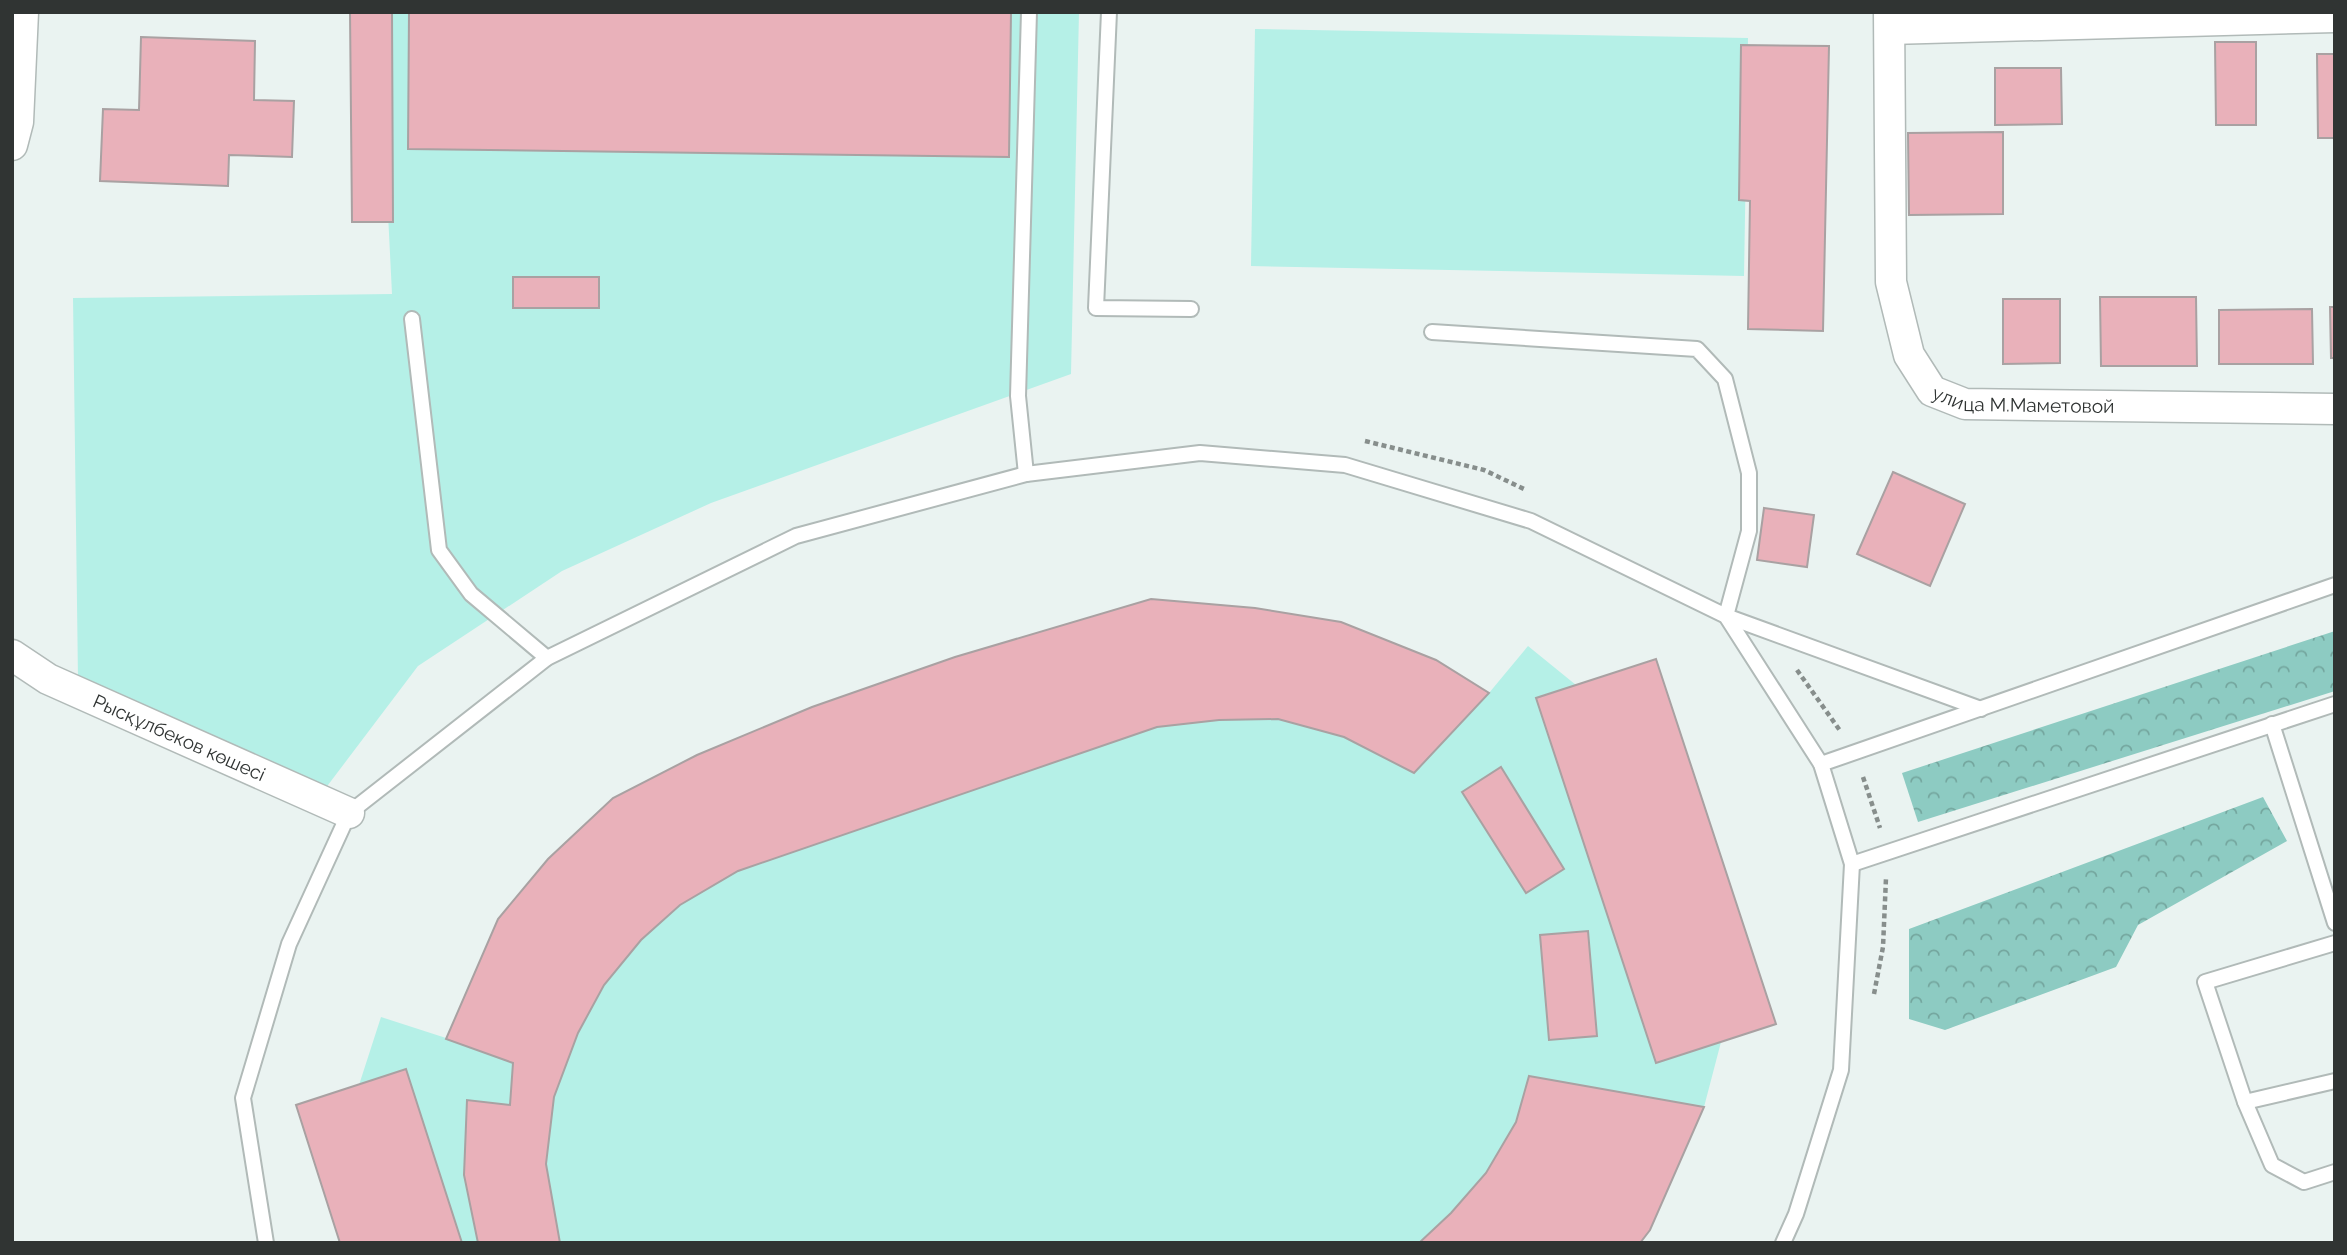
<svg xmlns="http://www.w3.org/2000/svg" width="2347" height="1255" viewBox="0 0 2347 1255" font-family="Raleway,sans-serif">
<defs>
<pattern id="forest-crowns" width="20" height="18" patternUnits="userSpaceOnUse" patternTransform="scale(1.75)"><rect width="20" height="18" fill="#8dcbc2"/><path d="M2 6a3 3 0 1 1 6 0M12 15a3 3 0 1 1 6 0" fill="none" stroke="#74a69e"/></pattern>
</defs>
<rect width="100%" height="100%" fill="#eaf3f1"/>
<g fill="#b5f0e7">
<polygon points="378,12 1079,12 1071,374 711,503 562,571 418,666 325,789 78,679 73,298 392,294"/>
<polygon points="1255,29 1748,38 1744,276 1251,266"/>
<polygon points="1151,599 1255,608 1341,622 1436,660 1489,693 1528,646 1576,685 1656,659 1776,1024 1721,1042 1704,1107 1650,1230 1640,1243 340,1243 296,1105 359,1085 381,1017 446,1038 498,919 697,755 812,707 955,657"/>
</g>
<g fill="url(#forest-crowns)">
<polygon points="2335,631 2335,691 1918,822 1902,773"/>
<polygon points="2263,797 2287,841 2138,925 2116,967 1945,1030 1909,1019 1909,929"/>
</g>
<g fill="#e9b1ba" stroke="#a9a1a2" stroke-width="2">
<polygon points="350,12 392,12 393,222 352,222"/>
<polygon points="409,12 1011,12 1009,157 408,149"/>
<polygon points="141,37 255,41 254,100 294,101 292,157 229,155 228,186 100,181 103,109 139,110"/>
<polygon points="2215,42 2256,42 2256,125 2216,125"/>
<polygon points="1741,45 1829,46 1823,331 1748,329 1750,201 1739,200"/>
<polygon points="2317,54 2335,54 2335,138 2318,138"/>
<polygon points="1995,68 2061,68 2062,124 1995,125"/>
<polygon points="2003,132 2003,214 1909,215 1908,133"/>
<rect x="513" y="277" width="86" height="31"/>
<polygon points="2100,297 2196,297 2197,366 2101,366"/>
<polygon points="2003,299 2060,299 2060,363 2003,364"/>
<polygon points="2330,307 2335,307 2335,358 2331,358"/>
<polygon points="2312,309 2313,364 2219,364 2219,310"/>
<polygon points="1893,472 1965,504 1930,586 1857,554"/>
<polygon points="1764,508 1814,515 1807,567 1757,560"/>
<polygon points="1151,599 1255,608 1341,622 1436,660 1489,693 1414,773 1344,737 1278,719 1219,720 1157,727 738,871 680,905 641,940 604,985 578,1033 554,1097 546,1164 560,1243 478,1243 464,1175 467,1100 510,1105 513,1063 446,1039 498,919 548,859 613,798 697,755 812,707 955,657"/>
<polygon points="1656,659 1776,1024 1656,1063 1536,698"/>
<polygon points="1501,767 1564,869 1526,893 1462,792"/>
<polygon points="1588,931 1597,1036 1549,1040 1540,935"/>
<polygon points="406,1069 462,1243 340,1243 296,1105"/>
<polygon points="1529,1076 1704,1107 1650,1230 1640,1243 1419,1243 1451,1213 1486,1173 1516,1122"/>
</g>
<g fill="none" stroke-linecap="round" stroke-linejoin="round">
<defs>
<g id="service">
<polyline points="1109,12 1096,308 1191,309"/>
<polyline points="412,319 439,550 471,594 547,658"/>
<polyline points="1432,332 1697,349 1725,379 1749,473 1749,531 1726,616 1981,709"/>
<polyline points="1026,474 1018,396 1029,12"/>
<polyline points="2272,724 2335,923"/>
<polyline points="1821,764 2335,585"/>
<polyline points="1852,864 2335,704"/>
<polyline points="2335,943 2205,982 2245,1102 2272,1165 2304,1182 2335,1172"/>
<polyline points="2245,1102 2335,1081"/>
<polyline points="266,1243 243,1098 289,944 349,813 547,658 796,536 1026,474 1200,453 1345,465 1531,521 1726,616 1821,764 1852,864 1841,1070 1796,1214 1783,1243"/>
</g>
<g id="minor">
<path id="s1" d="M1889,12L1891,282L1909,355L1932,391L1965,404L2335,409"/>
<polyline points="1890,29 2335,17"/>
<polyline points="12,145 18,122 23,12"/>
<path id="s2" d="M12,655L48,679L349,813"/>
</g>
</defs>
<use href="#service" stroke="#b1bab8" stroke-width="18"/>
<use href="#minor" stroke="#b1bab8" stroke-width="33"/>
<g stroke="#878e8c" stroke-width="4.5" stroke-dasharray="5 3.5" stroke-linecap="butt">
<polyline points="1365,441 1484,470 1524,489"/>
<polyline points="1797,670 1841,732"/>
<polyline points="1863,777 1880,828"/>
<polyline points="1874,994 1883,947 1886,878"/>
</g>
<use href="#service" stroke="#fff" stroke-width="14"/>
<use href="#minor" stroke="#fff" stroke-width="30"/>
</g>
<g text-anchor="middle" stroke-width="5" stroke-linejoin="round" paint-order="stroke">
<g font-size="19" fill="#303433" stroke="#fafffe">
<text dy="7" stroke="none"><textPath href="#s1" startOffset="481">улица М.Маметовой</textPath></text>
<text dy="7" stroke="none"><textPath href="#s2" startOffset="187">Рысқұлбеков көшесі</textPath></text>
</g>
</g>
<rect width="2347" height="1255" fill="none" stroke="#303433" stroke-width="28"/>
</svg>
